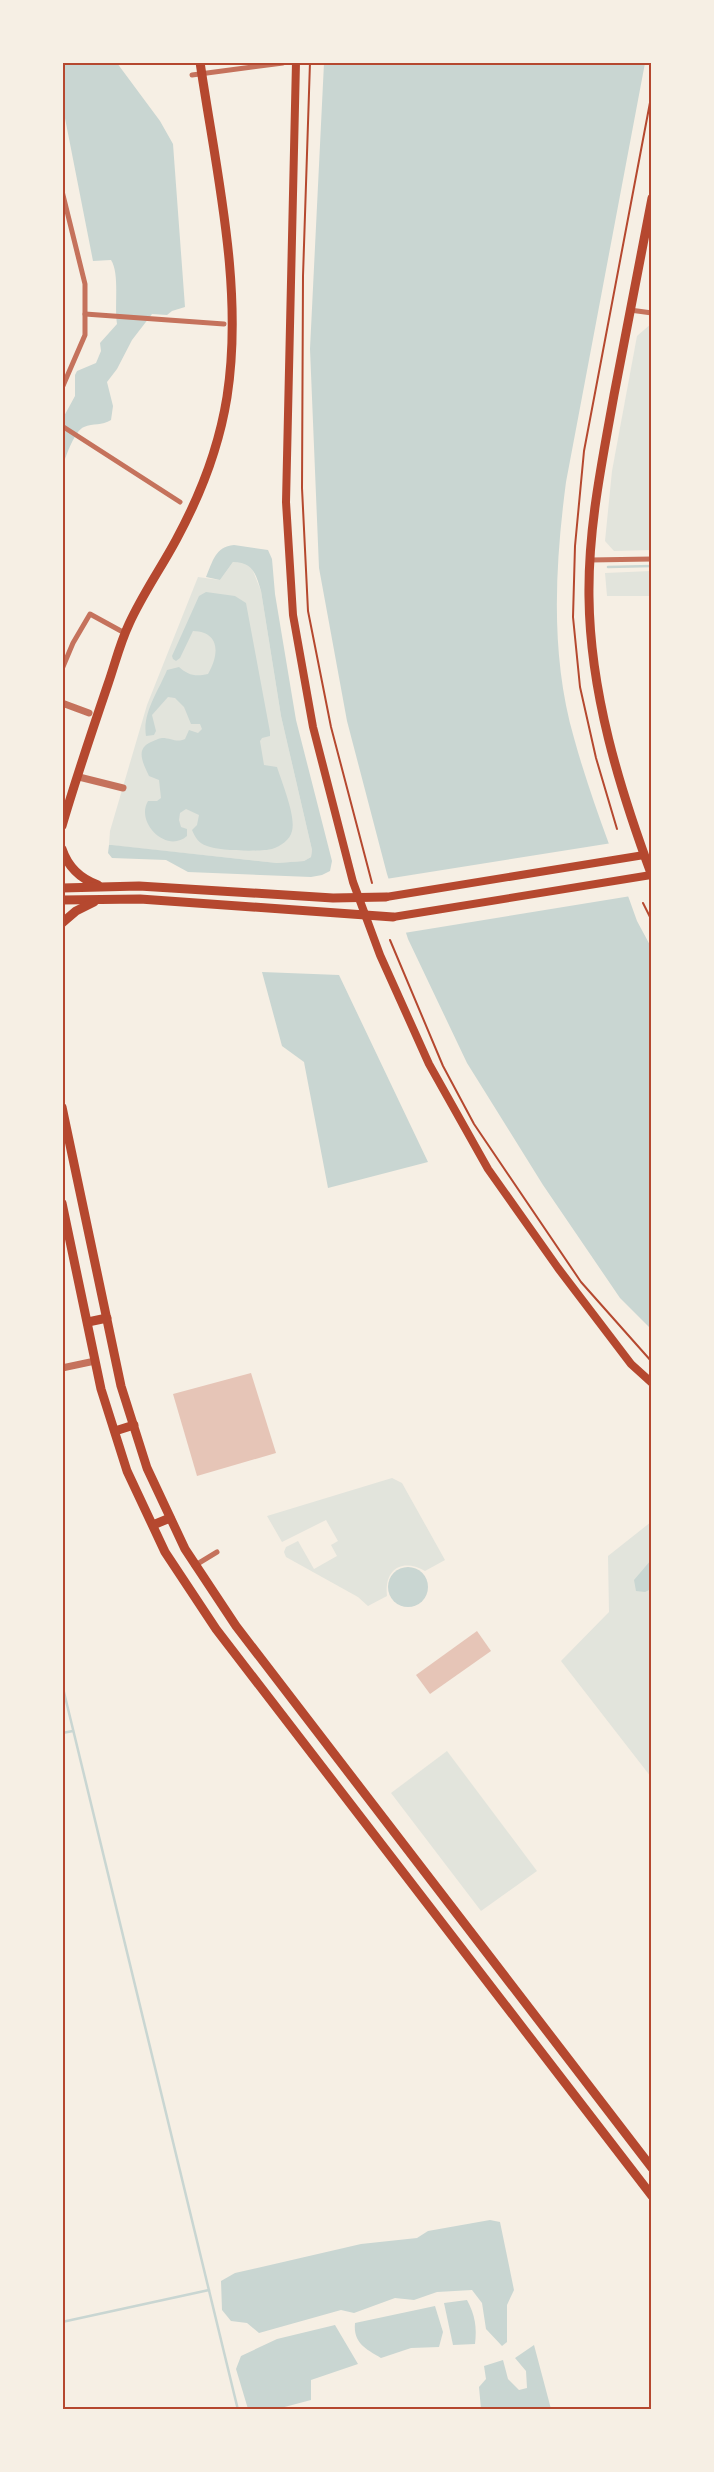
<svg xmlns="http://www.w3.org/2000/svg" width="714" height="2472" viewBox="0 0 714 2472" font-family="'Nunito Sans',sans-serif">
<rect width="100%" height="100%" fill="#f6efe4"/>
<g fill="#e2e4dc">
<polygon points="651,324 651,550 614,551 605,541 612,471 637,336"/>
<polygon points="233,562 244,562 251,566 261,591 281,716 312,850 311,857 304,861 277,863 109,845 110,831 147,705 198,577 220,580"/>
<polygon points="651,571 651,596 607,596 605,573"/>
<path d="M392,1478L402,1483L445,1560L425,1571C402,1558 384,1569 387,1596L368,1606L358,1597L286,1557L284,1552L286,1547L298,1541L314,1569L337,1556L331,1545L338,1541L326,1520L282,1542L267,1516Z"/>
<polygon points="651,1522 651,1777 561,1661 609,1612 608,1556"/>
<polygon points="447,1751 537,1871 481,1911 391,1793"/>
</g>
<g fill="#c9d6d2">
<path d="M67,63H117L160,121L173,144L185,307L172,311L167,315L152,314L132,340L117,369L107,382L113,406L111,420C102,426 93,423 84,427C75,430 66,456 63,465V418L75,396V375L77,371L96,363L101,351L100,343L117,324C114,305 120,274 111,260L93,261L63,108V67Z"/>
<path d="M324,63H645L566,482C555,566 550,655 574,738C591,800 616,861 637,921L651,947V1329L620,1298L543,1185L467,1063L408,939L387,874L347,721L319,568L310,349Z"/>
<path d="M234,545L268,550L272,559L275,594L296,720L332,861L330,871L322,875L311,877L188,872L166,860L112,858L108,853L109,845H112L277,863L304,861L311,857L312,850L281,716L261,591C256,574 253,562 233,562L220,580L206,577C213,561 215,547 234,545Z"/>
<path d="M206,592L235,596L246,603L270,732V736L262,738L260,741L264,765L277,767C282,783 296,816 292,831C290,840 281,846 272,849C260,852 218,851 207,846C198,843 195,837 192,830L197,825L199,815L186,809L180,813L179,820L181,827L187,829V836C167,854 135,823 148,801H157L161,798L159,780L149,776C143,763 135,749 151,742C154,741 159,738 162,738C172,738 176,743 185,739L189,730L198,733L202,729L200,724H191L184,707L175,698L168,697L152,715L156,731L154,735L146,736C142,713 159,690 167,670L179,667C188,675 195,677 208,674C219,655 221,632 193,631L180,658L176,661L173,659L172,656L199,596Z"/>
<polygon points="262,972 339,975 428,1162 328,1188 304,1062 282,1046"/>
<polygon points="651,1560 651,1589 645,1592 636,1591 634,1580"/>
<circle cx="408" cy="1587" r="20"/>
<polygon points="490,2220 500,2222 514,2290 507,2305 507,2342 502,2346 486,2329 482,2303 472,2290 437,2292 414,2300 395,2298 354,2313 341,2310 259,2333 247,2323 231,2321 222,2310 221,2281 235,2273 361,2244 417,2238 428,2231"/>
<path d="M467,2300C475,2315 477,2327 475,2344L453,2345L444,2303Z"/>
<path d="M435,2306L443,2332L439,2347L411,2348L381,2358C366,2349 353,2343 355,2323Z"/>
<polygon points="335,2325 358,2364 311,2380 311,2400 277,2409 248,2409 236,2369 241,2356 277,2339"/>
<polygon points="534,2345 551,2409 481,2409 479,2387 486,2379 484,2366 503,2360 508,2379 519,2390 527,2388 526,2371 515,2358"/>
</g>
<polygon fill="#f6efe4" points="612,843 631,896 404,933 386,879"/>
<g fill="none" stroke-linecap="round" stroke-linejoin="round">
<g stroke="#c9d6d2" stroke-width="2.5">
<polyline points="608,567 652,566"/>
<polyline points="62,1684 238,2410"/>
<polyline points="62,1733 73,1731"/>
<polyline points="62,2322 209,2290"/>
</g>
</g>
<g fill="#e6c5b7">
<polygon points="251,1373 276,1453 197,1476 173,1394"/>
<polygon points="477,1631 491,1651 430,1694 416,1675"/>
</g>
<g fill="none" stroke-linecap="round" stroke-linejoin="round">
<g stroke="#b5482f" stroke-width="2">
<polyline points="310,62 303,276 302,488 308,611 331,727 372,883"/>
<polyline points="617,829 596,758 580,687 573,617 575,546 584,451 652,92"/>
<polyline points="643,903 652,921"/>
<polyline points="390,940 443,1066 474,1124 581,1282 652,1362"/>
</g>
<g stroke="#c5725c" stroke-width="5">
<polyline points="192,75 283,63"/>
<polyline points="62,191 85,284 85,335 62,388"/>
<polyline points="630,310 652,313"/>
<polyline points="85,314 224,324"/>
<polyline points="62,426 180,502"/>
<polyline points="590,560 652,559"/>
<polyline points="62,669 73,643 90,614 121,631"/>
<polyline points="194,1566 217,1552"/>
</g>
<g stroke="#c5725c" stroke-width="7">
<polyline points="62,703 89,713"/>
<polyline points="79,777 123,788"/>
<polyline points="62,1368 95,1361"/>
</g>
<g stroke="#b5482f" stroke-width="8">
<polyline points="296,62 286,502 293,615 313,727 353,882 380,955 429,1064 488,1169 558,1268 631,1364 652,1383"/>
<polyline points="386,897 644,855"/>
<polyline points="393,917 651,875"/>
</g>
<g stroke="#b5482f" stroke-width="9">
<path d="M652,198C639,264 627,330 614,395C602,462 588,528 589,597C590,692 619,787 652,876"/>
<path d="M62,826C76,778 92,731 108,684C115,664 120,643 129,624C142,595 161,568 176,540C200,496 219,447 227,397C244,288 216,171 200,62"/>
<path d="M62,849C68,867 81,879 98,885"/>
<polyline points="62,888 139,886 333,898 386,897"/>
<polyline points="62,900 140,899 393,917"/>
<polyline points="62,923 76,911 94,902"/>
<polyline points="62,1107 121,1386 147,1468 185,1549 236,1626 652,2168"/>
<polyline points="62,1203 101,1389 127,1471 165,1552 216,1629 652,2196"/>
<polyline points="88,1322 107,1318"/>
<polyline points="115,1431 134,1425"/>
<polyline points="153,1525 170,1518"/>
</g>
</g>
<rect width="714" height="2472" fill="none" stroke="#f6efe4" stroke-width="128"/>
<rect x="64" y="64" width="586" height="2344" fill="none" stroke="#b5482f" stroke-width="2"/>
</svg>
